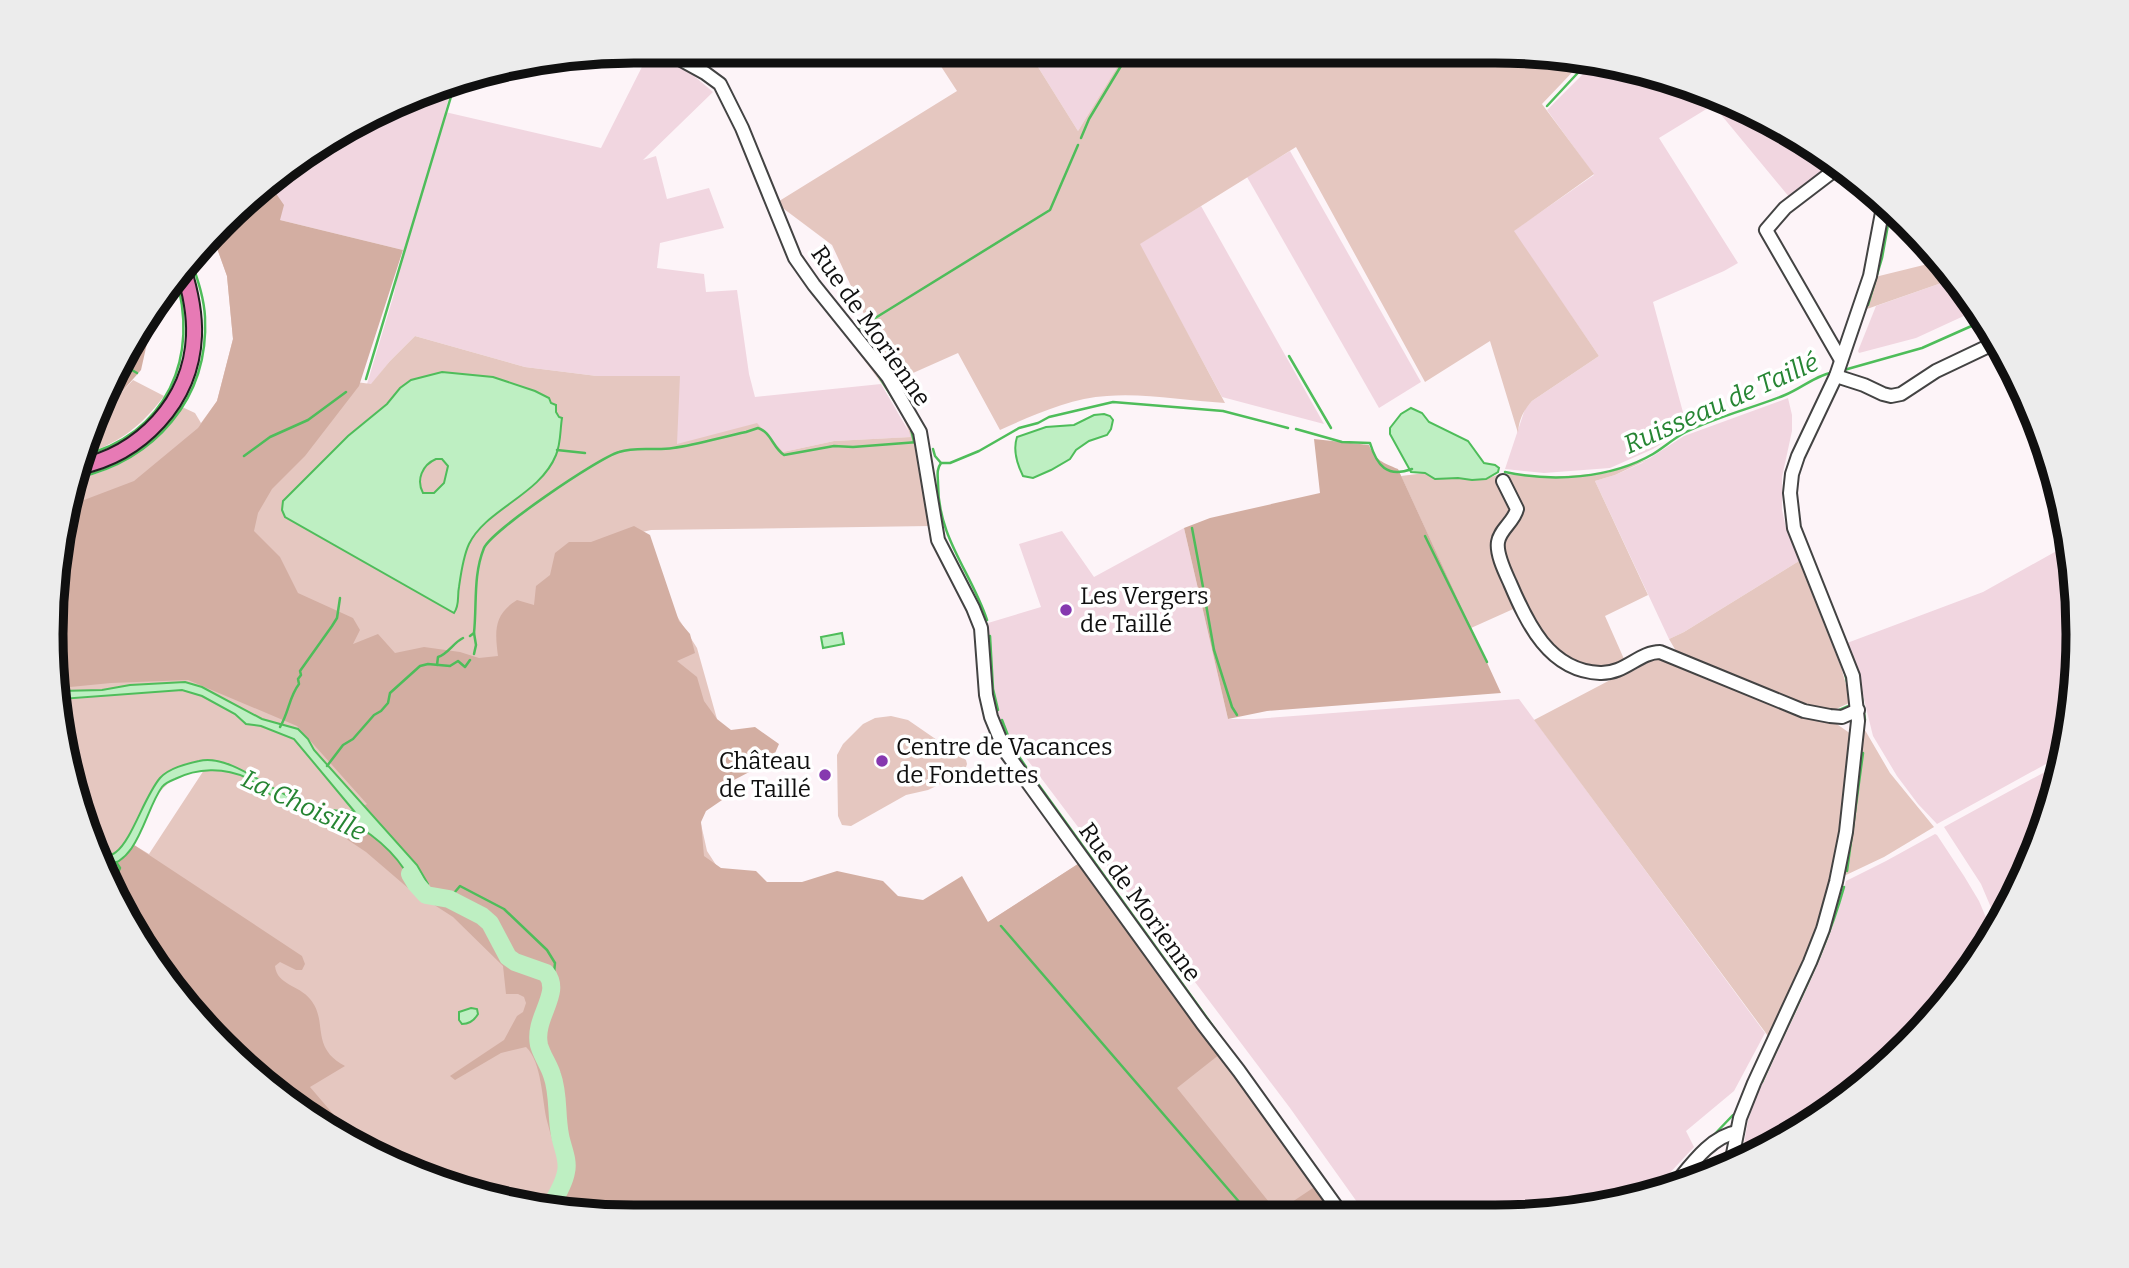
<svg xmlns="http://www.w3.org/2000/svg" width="2129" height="1268" viewBox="0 0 2129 1268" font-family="Bitter,serif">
<rect width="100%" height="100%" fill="#fdf4f8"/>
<g fill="#f1d6e0">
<polygon points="650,51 681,65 713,92 643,160 656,156 667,199 709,188 724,228 660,243 657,268 704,274 706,292 737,290 749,374 755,397 881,384 912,437 834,441 783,452 676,444 679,377 597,376 525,367 415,336 390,361 371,385 367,384 394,294 403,250 280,220 275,192 264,186 279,171 447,82 454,80 445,112 601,148"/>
<polygon points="1028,51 1127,51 1078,131"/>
<polygon points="1593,64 1683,82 1819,149 1837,164 1790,198 1713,105 1659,138 1738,263 1724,271 1653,302 1687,427 1653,449 1610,468 1544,473 1505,469 1525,409 1532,401 1599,356 1513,231 1594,175 1547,110"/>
<polygon points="1290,151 1421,382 1379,408 1247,177"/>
<polygon points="1201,206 1324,424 1222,397 1139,244"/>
<polygon points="1951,274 1979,309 1916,338 1859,353 1858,351 1876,306 1950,280"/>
<polygon points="1788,398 1792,415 1792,431 1782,477 1782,510 1786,528 1799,561 1684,632 1669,639 1595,481 1615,475 1642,463 1684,436"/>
<polygon points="1184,528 1228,719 1254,719 1519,699 1765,1033 1734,1091 1686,1131 1694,1147 1652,1192 1534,1216 1367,1216 1290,1108 1023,754 1007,739 996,719 992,699 988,623 1041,607 1019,544 1062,531 1094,577"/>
<polygon points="2069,544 2078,634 2066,753 1937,824 1918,804 1897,776 1873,736 1856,667 1847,643 1983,592"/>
<polygon points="2063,762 2034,858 1998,924 1981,884 1944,827"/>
<polygon points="1935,834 1937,835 1964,876 1979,901 1993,934 1980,958 1880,1072 1787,1139 1741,1160 1748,1121 1755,1099 1810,981 1839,908 1846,881 1886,861"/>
</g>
<g fill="#e5c7c0" fill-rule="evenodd">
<path d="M931,51H1028L1078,131L1127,51L1534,52L1582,62L1542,104L1594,174L1514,231L1599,356L1532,401C1523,411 1519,420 1518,433L1490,341L1425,382L1296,147L1140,244L1225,403C1186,401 1146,393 1107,396C1071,398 1033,415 1000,430L958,353L895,381L832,245L776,203L957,91Z"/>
<path d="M213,237L356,382L371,384L390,361L415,336L525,367L597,376H680L677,444L757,423L783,452L834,441L911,437C899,401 867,365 844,334L845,333L885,385L918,441L930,526L651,530L638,533L663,594L697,648L733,776L699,815L707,851L753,922L880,992L1081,862L1334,1212V1216H595L446,1186L310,1119L171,989L82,821L51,634L76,479C124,469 153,446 180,406L195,413L201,423L217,401L233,339L227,276ZM204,770L149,854L134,845C152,807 156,775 204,770Z"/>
<polygon points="1940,261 1951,274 1950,280 1864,310 1875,277"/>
<path d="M133,380L164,396C142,426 116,446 80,455L82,447L103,407L112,403Z"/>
<polygon points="1649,459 1615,475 1595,481 1648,595 1605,616 1624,659 1602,669 1566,664 1520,606 1471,628 1401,476 1425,473 1441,479 1486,479 1500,474 1500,481 1506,480 1505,474 1550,477 1607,473"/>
<polygon points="1799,561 1841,667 1851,702 1834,710 1794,701 1689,659 1676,651 1669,639 1684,632"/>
<path d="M1656,658L1664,659L1831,720L1851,734C1845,787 1842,848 1827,898C1812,946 1790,991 1768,1036L1534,720L1614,678L1631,672Z"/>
<polygon points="891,716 908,720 966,760 967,764 965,770 957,776 928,790 906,795 851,826 842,825 838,816 837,755 843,744 863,724 875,718"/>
<polygon points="1862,725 1890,773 1934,827 1884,857 1846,875 1845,874 1850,845"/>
</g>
<g fill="#d3aea2">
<path d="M264,186L275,192L284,205L280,220L403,250L359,386L305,456L272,489L258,513L254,531L280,557L298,593L353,618L360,630L353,644L378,634L395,653L424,647L460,652L479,658L498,656C495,632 493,615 517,600L534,605L536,586L550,575L555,553L569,542H591L634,526L650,535L679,621L690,634L695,653L677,661L697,677L704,701L717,719L731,730L755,727L779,744L772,760L734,780L725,798L706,811L701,822L704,856L721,868L756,871L767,882H802L837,871L883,881L898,896L923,900L962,876L988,922L1081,862L1220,1054L1177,1088L1277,1212L1316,1186L1334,1212V1216H595L550,1207L565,1180C559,1161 552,1141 547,1121C542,1101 542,1062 526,1047L501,1053L455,1080L450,1076L504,1040L517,1016L523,1012L526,1003L524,997L518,994H506L503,966L453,917L408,888L366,852L327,826L367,804L297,726L188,680L111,683L60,688L51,634L73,502L84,500L134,481L198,428L217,401L233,339L227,276L213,237Z"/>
<polygon points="152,315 152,321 141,370 112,403 103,407"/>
<path d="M1314,439L1369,445C1375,460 1383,463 1398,469L1501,693L1267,711L1228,719L1184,528L1210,518L1320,493Z"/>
<path d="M134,845L302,956L305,964L302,970H296L280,962L275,966C277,985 299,985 310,999C329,1021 309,1047 345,1066L310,1087L357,1142L325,1126L282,1088L256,1068L171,989L105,866C117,864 128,854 134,845Z"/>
</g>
<g fill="#beefc2" stroke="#4ebd5a" stroke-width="2" fill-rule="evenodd">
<path d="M442,372L493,377L535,391L549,398L551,403L556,405V412L559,417L562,418C560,430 561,443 556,455C540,495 486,509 469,544C463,557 461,573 459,587C457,596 460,605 454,613L285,517L282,510L283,501L348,436L387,404L400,388L411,380ZM436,459H442L448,466L444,483L434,493H423C416,480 422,465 436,459Z"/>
<polygon points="1411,408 1422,413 1429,422 1468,441 1484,463 1495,465 1499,468 1498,472 1486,479 1472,480 1458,478 1435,479 1425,473 1411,472 1390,434 1390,428 1401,414"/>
<path d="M1104,414L1110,416L1113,420L1111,429L1107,435L1089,441L1076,450L1070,459L1051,470L1033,478L1023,476C1017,464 1013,449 1017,437L1046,427L1074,425L1094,415Z"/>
<polygon points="842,633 844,644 823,648 821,637"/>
<path d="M185,682L202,687L262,719L298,729L308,739L314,750L417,865L428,884L422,895C414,888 411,879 404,869C396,857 383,844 371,835C342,814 314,814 282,802C269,796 259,784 247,778C224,767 197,768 175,779C170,781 165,783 162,787C145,810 139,862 105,866L101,857C106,856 112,856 116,852C132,840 144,797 160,778C169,768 186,764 199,761C224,754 261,782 282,793C301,804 333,813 354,811L294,739L261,726L246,724L235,714L202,696L182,690L61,699L60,691L102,690L130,685Z"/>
<path d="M471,1008L477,1009L478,1014C474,1021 469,1024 462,1024L459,1020V1012Z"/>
</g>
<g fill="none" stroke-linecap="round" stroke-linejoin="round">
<g stroke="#4ebd5a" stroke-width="2.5">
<polyline points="1547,106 1587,63"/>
<polyline points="1081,138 1089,119 1130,51"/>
<polyline points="1868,305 1882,258 1891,208"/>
<polyline points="859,328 1050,210 1078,145"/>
<polyline points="1289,356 1331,428"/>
<polyline points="125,366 137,373"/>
<polyline points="875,370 894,400"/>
<polyline points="1844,370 1922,348 1985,320"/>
<polyline points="366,379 456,80"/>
<polyline points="911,429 914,442"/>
<path d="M1296,429L1342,442L1370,443C1377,466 1387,478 1412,469"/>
<polyline points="933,449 935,456 941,463 950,463 979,451 1019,428 1038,423 1049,417 1113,402 1223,411 1288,428"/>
<polyline points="557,450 585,453"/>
<path d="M80,456C167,436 201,356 175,275"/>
<polyline points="244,456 270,437 308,420 346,392"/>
<path d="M941,463C936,470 938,476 938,484C938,538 971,572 987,620"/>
<path d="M1505,472C1552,482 1610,479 1653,454C1663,448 1673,439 1684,433C1715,417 1753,408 1785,395C1802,388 1816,375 1834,372"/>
<path d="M77,478C155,460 209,399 205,317C204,297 197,278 191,260"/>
<polyline points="1192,528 1203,587"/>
<polyline points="1425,536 1487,662"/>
<polyline points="1204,593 1214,650 1232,707 1237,715"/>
<polyline points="474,633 476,645 474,654"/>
<path d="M470,636L474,633C477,604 473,575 484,548C491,531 598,458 619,452C637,446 655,451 673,448C697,445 722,437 746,432L758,428C771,432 773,448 784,455L834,446L853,447L918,442"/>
<polyline points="990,636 993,689 998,710"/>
<polyline points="1852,656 1857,672"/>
<path d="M437,665L438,657C448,654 453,643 463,638"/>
<polyline points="1844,669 1848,686"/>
<polyline points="1859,678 1865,720"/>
<polyline points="1837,711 1851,705 1851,703"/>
<polyline points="1002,720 1012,746 1026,767"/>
<path d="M280,727C289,712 289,697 299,684L298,679L301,675L300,671L332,626L337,618L340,598"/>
<polyline points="327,766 343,745 353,739 374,715 381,711 388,703 390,693 420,666 428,664 450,666 458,661 465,667 470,660"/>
<polyline points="1033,777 1228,1047"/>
<polyline points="1847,871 1863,753"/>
<polyline points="114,881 120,868 116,862"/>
<polyline points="449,899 460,886 504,909 547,950 555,963 554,973 549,976"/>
<polyline points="1001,926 1247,1211"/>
<path d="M1762,1082C1790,1017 1825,956 1844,887"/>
<polyline points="1711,1138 1733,1115"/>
</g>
<path stroke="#beefc2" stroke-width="18" d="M410,874L416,884L426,895L449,899L482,916L490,923L508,957L515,962L546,973C563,993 533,1017 539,1045C542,1056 549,1065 552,1075C559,1094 556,1115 560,1135C562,1147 569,1160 566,1172C564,1184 556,1197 550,1207"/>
<defs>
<g id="minor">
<polyline points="665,51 705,73 720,84 742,128 795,258 814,285 888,377 920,432 938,540 973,608 981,628 986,695 991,717 1005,751 1202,1023 1239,1071 1343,1216"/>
<polyline points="1840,166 1785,208 1766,230 1841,360"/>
<polyline points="1836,376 1864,385 1883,394 1891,396 1901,394 1936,371 1997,342"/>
<path d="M1503,481L1517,509C1514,522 1500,529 1498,542C1496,554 1505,572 1510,583C1527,623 1549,671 1600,673C1625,674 1639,652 1660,652L1804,711L1830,716L1842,717L1858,710"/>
<polyline points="1731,1164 1740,1118 1754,1083 1810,962 1823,929 1836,882 1846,832 1858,721 1853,676 1794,528 1790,493 1792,474 1798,456 1836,376 1870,276 1884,202"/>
<path d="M1671,1189C1689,1168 1709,1137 1737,1132"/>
</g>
<path id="major" d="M78,467C141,454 191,402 194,336C195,312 190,290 183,268"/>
</defs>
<use href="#minor" stroke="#434343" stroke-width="16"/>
<use href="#major" stroke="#212121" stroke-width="18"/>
<use href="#minor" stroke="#fff" stroke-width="12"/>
<use href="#major" stroke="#e77ab5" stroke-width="14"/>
</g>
<g fill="#8638af" stroke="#fff" stroke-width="2.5">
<circle cx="1066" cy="610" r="7"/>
<circle cx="882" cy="761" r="7"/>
<circle cx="825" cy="775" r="7"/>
</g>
<g text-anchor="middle" stroke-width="7" stroke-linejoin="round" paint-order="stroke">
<g font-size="24" fill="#101010" stroke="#fff">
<text transform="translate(871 326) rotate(55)" y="8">Rue de Morienne</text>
<text transform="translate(1140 902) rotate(54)" y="8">Rue de Morienne</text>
</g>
<g font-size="24" fill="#101010" stroke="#fff" text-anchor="start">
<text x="1080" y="604">Les Vergers<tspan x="1080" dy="28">de Taillé</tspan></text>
<text x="896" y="755">Centre de Vacances<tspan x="896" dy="28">de Fondettes</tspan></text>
<text x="811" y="769" text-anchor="end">Château<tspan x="811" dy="28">de Taillé</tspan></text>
</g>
<g font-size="26" font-style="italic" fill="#268533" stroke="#fff">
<text transform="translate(1721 403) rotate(-24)" y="9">Ruisseau de Taillé</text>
<text transform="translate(304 805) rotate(25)" y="9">La Choisille</text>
</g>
</g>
<path d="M0 0H2129V1268H0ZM634 63H1495A571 571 0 0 1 2066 634V634A571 571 0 0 1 1495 1205H634A571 571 0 0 1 63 634V634A571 571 0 0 1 634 63Z" fill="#ececec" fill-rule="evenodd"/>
<path fill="none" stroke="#101010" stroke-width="9" d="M634 63H1495A571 571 0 0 1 2066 634V634A571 571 0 0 1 1495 1205H634A571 571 0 0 1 63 634V634A571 571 0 0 1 634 63Z"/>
</svg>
